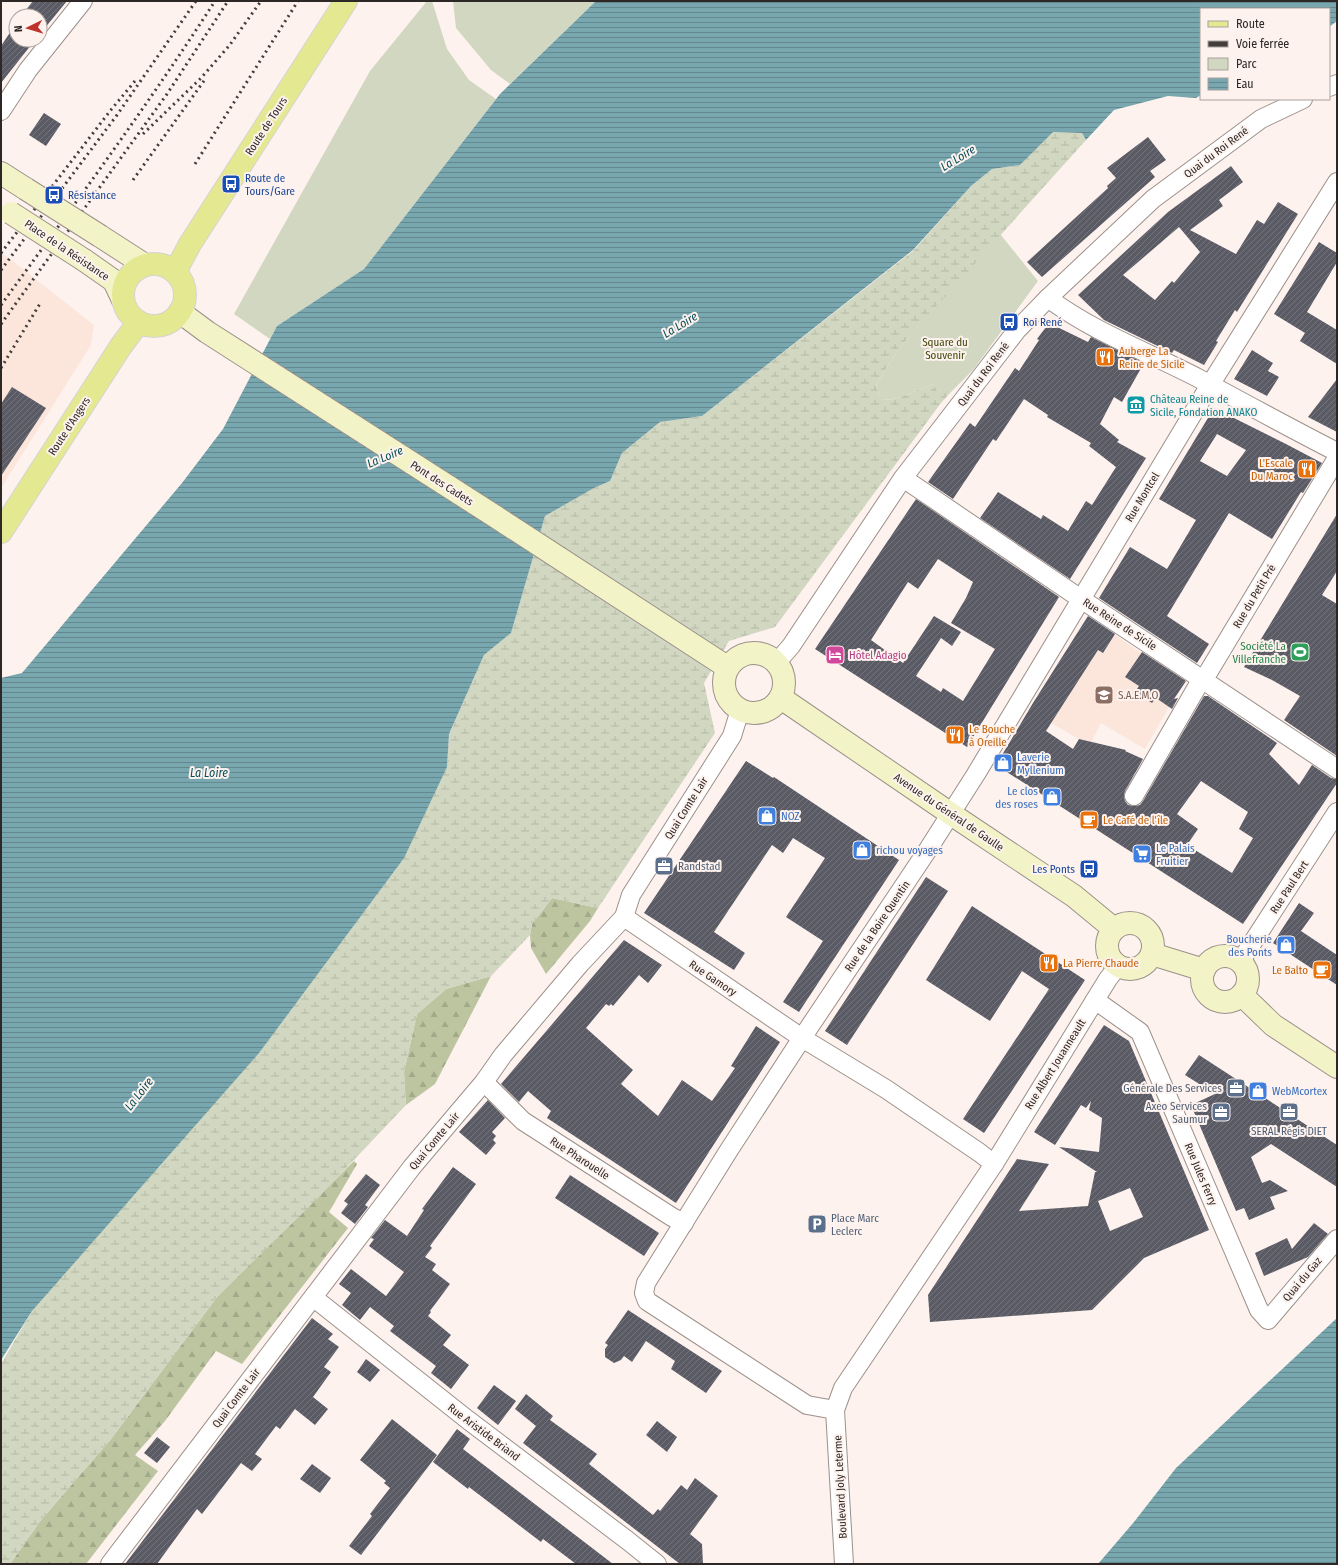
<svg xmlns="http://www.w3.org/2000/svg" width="1338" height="1565" viewBox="0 0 1338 1565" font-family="'Fira Sans Condensed',sans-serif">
<defs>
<pattern id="forest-firs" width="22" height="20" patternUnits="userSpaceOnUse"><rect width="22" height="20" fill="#bcc5a0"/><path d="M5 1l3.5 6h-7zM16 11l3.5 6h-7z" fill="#a2a98a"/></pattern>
<pattern id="wetland-marsh" width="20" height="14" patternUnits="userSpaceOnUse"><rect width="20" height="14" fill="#d2d7c1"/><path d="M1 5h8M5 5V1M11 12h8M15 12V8" fill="none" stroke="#b5b9a6"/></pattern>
<pattern id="water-rules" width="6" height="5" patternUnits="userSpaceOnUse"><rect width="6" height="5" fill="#78a7af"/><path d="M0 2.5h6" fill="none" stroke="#63888e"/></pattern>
<pattern id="building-hatch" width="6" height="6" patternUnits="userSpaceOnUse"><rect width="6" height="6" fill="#5b5b66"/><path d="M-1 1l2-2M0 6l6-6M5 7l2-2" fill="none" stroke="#74747c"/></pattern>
</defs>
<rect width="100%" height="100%" fill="#fdf2ed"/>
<g fill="#fce6dc">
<polygon points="1,252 94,325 91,345 1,488"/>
<polygon points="1115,635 1141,653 1125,677 1139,686 1135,692 1152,703 1156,698 1169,707 1145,749 1101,723 1091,742 1079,739 1051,723 1098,650"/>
</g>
<g fill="#d2d7c1">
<polygon points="427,1 432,1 447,49 469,80 496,99 364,269 277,326 270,339 234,314 370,71"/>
<polygon points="453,1 596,1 510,84 491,70 456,28"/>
<path d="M1000,234L1038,281L973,370L950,393H939L933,384C923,387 893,403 884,399C879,396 878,390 876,385L899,348Z"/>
</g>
<g fill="url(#forest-firs)">
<polygon points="552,898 598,908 590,921 546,974 531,948 530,935 532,924"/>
<polygon points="491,976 435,1084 406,1105 404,1072 417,1014 446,989"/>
<polygon points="354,1161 357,1164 329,1212 348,1228 242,1364 216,1351 165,1421 135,1455 158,1471 86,1564 10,1564 41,1520 111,1439 217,1297"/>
</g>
<path fill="url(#wetland-marsh)" d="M1052,132L1082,133L1086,140L899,348L876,385C878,390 879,396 884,399C893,403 923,387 933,384L939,393H950L941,403L775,627L729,641L704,683L715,733L598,908L552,898L532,924L530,935L491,976L446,989L417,1014L404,1072L406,1105L315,1201L217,1297L111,1439L41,1520L10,1564H1V1364L32,1311L447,767L449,734L484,655L511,633L545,516L594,488L610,481L622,453L660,422L702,416L913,251L971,186L992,169L1020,165Z"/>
<g fill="url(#water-rules)">
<polygon points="596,1 1337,1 1337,21 1329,27 1329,9 1201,9 1201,95 1196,98 1168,96 1114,110 1086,140 1082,133 1053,132 1020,165 992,169 971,186 913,250 702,416 660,422 622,453 610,481 594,488 545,516 511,633 484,655 449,734 447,767 404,858 259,1053 32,1311 1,1360 1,678 22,673 182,483 223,429 277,326 364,269 500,94"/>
<polygon points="1337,1318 1337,1564 1098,1564 1134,1522 1176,1468"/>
</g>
<g fill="url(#building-hatch)" fill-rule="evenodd">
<polygon points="33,1 67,1 40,34 40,16 21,16"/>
<polygon points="16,22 16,40 35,40 1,83 1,46 11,31 9,30"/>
<polygon points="44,113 61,124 46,146 29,135"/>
<polygon points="1148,137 1166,160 1150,171 1155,177 1042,277 1027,262 1108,188 1107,186 1116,178 1107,168"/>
<path d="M1231,166L1243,182L1219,200L1223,206L1190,230L1236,254L1257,220L1264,224L1278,202L1298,214L1237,312L1235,310L1216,341L1218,342L1204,365L1174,350L1172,353L1104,320L1078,295L1168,212ZM1179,227L1200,252L1174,283L1172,281L1155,300L1123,275Z"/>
<polygon points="1319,242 1337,253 1337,262 1307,312 1337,330 1337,364 1300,341 1305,333 1274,314"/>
<polygon points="1049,323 1088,342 1091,337 1144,363 1122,402 1114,397 1100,424 1119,440 1117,442 1146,458 1070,579 980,518 998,492 1041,519 1043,515 1068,531 1086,501 1092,505 1116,467 1089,446 1091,443 1047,417 1048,415 1024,399 996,441 993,439 953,499 928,482 970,423 975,427 1015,368 1019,371 1039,340 1037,339"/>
<polygon points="1252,350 1273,363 1268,371 1279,377 1267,396 1234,379"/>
<polygon points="1337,379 1337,432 1308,417"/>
<polygon points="12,387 46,408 1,476 1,404"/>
<path d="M1214,408L1286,444L1322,463L1303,493L1301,492L1272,539L1229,513L1167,616L1209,644L1197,663L1099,598L1130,547L1167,569L1196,520L1159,499ZM1217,434L1246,450L1227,476L1200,461Z"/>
<path d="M916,499L1059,597L967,747L815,649ZM938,559L973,582L966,598L951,623L995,649L963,701L943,688L941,692L916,676L941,638L952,646L961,632L934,616L903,663L871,640L908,582L918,589Z"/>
<polygon points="1337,514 1337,571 1322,595 1337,604 1337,756 1284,720 1300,696 1272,680 1244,667"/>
<path d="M1088,616L1115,634L1103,653L1098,650L1046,731L1073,749L1079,739L1126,750L1125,751L1143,759L1125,791L1124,796L1125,801L1128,805L1134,806L1140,805L1143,801L1204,696H1208L1277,743L1269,754L1299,785L1312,765L1331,778L1337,779V783L1243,924L996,765L1033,703ZM1201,781L1248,812L1239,829L1253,838L1232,873L1187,845L1198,829L1177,814Z"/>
<polygon points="1142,652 1186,681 1174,699 1178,698 1172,709 1156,698 1152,703 1135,692 1139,686 1125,677"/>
<polygon points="746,761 773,778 774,777 899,860 799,1012 783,1002 823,941 786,917 825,858 793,838 783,853 772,845 714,932 745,953 734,970 644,913"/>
<polygon points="926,877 948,891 847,1045 825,1031"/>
<polygon points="1299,903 1314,913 1301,931 1337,955 1337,985 1273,943"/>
<polygon points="972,906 1085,980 984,1133 963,1119 1049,989 1022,971 990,1021 926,980"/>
<polygon points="624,940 662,965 648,983 639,975 613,1006 611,1004 609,1006 606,1004 586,1028 633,1070 621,1084 658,1116 682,1080 712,1101 735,1068 731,1066 756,1026 780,1042 676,1203 547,1118 551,1111 528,1091 519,1102 501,1084"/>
<path d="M1104,1025L1129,1041L1209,1230L1144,1258L1092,1310L930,1322L928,1295L1017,1159L1049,1164L1019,1211L1088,1206L1095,1172H1097L1059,1147L1099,1152L1102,1118L1089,1110L1091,1101L1086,1108L1081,1105L1055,1145L1034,1132ZM1130,1188L1143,1217L1110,1231L1098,1201Z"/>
<polygon points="1199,1055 1337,1145 1337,1187 1271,1144 1251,1157 1262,1183 1270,1180 1288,1191 1270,1197 1275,1209 1249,1220 1244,1208 1236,1211 1191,1105 1215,1094 1185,1075"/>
<polygon points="488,1100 505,1118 492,1132 496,1136 493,1140 496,1143 486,1155 459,1132"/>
<polygon points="453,1167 476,1184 430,1246 432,1248 425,1257 436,1264 432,1270 450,1284 430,1311 431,1312 428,1316 451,1335 443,1345 469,1365 451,1389 431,1373 436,1366 390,1331 394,1326 370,1307 360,1320 342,1305 351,1293 339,1284 351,1269 386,1296 404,1272 369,1246 374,1239 371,1238 385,1220 407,1236 424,1210 422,1209"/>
<polygon points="366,1174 380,1185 365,1205 368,1207 355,1224 341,1213 348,1204 344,1201"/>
<polygon points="570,1175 659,1233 644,1256 555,1198"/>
<polygon points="1314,1223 1328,1234 1308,1257 1264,1276 1255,1253 1287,1238 1292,1249"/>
<polygon points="628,1310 722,1371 706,1393 671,1369 675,1361 646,1341 632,1362 624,1356 621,1360 614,1363 605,1357 605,1349 608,1345 605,1343"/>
<polygon points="312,1318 333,1334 328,1339 339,1347 324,1367 331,1372 313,1397 328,1409 315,1425 295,1409 280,1429 276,1426 255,1454 262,1459 252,1471 241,1463 202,1514 197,1509 157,1564 125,1564"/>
<polygon points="366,1359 380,1370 370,1382 357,1372"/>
<polygon points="494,1385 516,1401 498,1425 477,1408"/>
<polygon points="526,1394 553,1416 550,1420 597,1454 589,1464 653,1515 658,1509 660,1511 681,1485 687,1490 695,1478 718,1496 690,1534 702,1544 703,1564 680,1564 523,1443 536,1426 515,1409"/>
<polygon points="392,1419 437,1455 361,1555 349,1546 372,1516 370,1514 390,1488 384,1483 386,1481 360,1460"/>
<polygon points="657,1421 677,1437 667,1452 646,1435"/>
<polygon points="457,1429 470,1439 463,1449 613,1564 576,1564 543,1539 541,1542 469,1487 468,1489 433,1462"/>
<polygon points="157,1437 170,1447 157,1463 144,1453"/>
<polygon points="312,1464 331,1478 320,1493 300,1479"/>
</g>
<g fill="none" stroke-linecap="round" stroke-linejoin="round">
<defs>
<g id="street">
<polyline points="1329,87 1337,84"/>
<polyline points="1,111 28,70 83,1"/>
<path d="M1048,298C1093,332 1148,352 1198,378C1244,403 1290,428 1337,452"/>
<polyline points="903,478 1081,599 1337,769"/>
<polyline points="777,662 791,646 903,478 1017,330 1048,298 1153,199 1261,119 1303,99"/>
<polyline points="1134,796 1197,687 1209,671 1337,458"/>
<polyline points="624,917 802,1038 927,851 976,774 1210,385 1337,182"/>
<polyline points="1240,962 1337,812"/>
<polyline points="1095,1000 1140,1032 1259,1310 1268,1320 1337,1239"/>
<polyline points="484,1082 523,1121 672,1217 684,1223"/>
<polyline points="314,1298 468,1420 627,1540 657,1564"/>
<polyline points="835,1410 807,1405 647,1301 644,1293 646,1283 729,1150 802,1038 886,1089 980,1153 994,1164"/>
<polyline points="110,1564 412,1167 484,1082 503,1055 580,964 624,917 631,895 732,736 740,710"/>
<polyline points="844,1564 835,1410 843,1388 994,1164 1108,979 1118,966"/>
</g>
<g id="secondary">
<polyline points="1,173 26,189"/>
<polyline points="100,236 145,265"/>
<polyline points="84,260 114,281 123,300"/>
<polyline points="180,312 207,332 493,515 727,667"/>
<circle cx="754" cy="683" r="30"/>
<polyline points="781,698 951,814 1074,896 1114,929"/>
<circle cx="1130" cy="946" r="23"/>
<polyline points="1152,954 1204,970"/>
<circle cx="1225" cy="979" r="23"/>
<polyline points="1242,995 1273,1025 1337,1067"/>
</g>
<g id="primary">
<circle cx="154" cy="295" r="31"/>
<polyline points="175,272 190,244 346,1"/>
<polyline points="1,532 121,346 139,322"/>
</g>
</defs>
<use href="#street" stroke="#9c908a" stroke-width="20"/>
<use href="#secondary" stroke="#9c908a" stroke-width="24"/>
<use href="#primary" stroke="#d5d4d4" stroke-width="24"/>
<use href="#street" stroke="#fff" stroke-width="18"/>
<use href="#secondary" stroke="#f2f4c8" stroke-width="22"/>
<use href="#primary" stroke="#e4e991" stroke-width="22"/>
<g stroke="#433e3b" stroke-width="3" stroke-dasharray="2 4" stroke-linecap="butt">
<polyline points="143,134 200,79 229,46 261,1"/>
<polyline points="195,164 298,1"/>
<polyline points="133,180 206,78"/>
<polyline points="1,253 110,111 135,81"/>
<polyline points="1,270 117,115 196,1"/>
<path d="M1,305C74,205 148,105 215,1"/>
<polyline points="1,324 167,94 228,1"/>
<polyline points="1,368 41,302"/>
</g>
<defs>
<g id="secondary-bridge">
<polyline points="26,189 100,236"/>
<polyline points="11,213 84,260"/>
</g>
</defs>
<use href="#secondary-bridge" stroke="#9c908a" stroke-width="24" stroke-linecap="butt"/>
<use href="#secondary-bridge" stroke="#f2f4c8" stroke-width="22"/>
</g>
<defs>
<symbol id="bus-square" viewBox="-11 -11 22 22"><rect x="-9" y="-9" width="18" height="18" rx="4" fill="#1a4fb4" stroke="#fdf2ed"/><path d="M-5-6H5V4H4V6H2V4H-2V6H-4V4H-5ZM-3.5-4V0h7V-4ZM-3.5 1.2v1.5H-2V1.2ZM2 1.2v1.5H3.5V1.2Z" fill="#fff"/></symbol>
<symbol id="restaurant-square" viewBox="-11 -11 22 22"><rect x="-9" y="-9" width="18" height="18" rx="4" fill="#e8710a" stroke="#fdf2ed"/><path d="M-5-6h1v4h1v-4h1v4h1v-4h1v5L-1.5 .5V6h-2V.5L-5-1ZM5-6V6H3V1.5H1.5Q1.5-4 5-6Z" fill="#fff"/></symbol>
<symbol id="museum-square" viewBox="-11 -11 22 22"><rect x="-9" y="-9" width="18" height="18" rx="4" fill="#0f9aa8" stroke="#fdf2ed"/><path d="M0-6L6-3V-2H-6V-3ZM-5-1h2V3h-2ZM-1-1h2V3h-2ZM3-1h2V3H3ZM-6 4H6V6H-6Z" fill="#fff"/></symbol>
<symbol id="stadium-square" viewBox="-11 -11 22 22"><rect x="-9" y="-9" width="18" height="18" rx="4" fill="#2e9e5b" stroke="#fdf2ed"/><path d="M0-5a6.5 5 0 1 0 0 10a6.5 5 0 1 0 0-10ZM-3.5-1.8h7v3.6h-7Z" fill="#fff"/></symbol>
<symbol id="hotel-square" viewBox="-11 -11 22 22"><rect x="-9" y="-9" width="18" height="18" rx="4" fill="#d1479c" stroke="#fdf2ed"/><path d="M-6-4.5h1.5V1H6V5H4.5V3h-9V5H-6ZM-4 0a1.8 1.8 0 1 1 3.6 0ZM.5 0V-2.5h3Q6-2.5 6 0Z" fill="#fff"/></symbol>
<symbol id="school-square" viewBox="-11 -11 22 22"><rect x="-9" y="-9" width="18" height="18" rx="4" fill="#8d6e63" stroke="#fdf2ed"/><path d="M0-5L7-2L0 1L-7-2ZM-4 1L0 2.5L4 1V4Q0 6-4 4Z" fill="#fff"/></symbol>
<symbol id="shop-square" viewBox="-11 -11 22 22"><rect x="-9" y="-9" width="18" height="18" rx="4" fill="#3f7fe0" stroke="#fdf2ed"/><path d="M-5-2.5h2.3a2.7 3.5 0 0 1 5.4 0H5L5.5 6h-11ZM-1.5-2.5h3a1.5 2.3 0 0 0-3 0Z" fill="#fff"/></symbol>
<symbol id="cafe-square" viewBox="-11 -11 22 22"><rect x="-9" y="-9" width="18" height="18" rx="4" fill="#e8710a" stroke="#fdf2ed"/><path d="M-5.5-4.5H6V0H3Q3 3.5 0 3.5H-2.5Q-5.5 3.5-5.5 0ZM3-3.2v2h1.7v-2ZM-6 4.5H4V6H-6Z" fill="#fff"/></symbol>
<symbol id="supermarket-square" viewBox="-11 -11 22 22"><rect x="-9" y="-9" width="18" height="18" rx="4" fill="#3f7fe0" stroke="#fdf2ed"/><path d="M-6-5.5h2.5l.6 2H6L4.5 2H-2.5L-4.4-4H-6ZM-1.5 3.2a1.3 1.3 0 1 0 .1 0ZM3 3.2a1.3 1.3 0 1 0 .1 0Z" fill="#fff"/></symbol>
<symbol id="office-square" viewBox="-11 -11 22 22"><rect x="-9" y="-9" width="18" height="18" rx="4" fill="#5c6f8a" stroke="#fdf2ed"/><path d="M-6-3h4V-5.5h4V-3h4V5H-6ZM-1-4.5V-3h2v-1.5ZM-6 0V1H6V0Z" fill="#fff"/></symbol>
<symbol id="parking-square" viewBox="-11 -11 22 22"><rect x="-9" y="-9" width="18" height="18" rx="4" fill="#5c6f8a" stroke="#fdf2ed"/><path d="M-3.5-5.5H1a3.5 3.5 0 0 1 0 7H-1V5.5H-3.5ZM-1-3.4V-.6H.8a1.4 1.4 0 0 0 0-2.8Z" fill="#fff"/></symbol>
</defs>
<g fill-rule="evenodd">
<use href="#bus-square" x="220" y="173" width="22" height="22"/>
<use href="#bus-square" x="43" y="184" width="22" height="22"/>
<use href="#bus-square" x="998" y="311" width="22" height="22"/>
<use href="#restaurant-square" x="1094" y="346" width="22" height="22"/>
<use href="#museum-square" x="1125" y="394" width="22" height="22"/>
<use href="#restaurant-square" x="1296" y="458" width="22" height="22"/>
<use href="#stadium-square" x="1289" y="641" width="22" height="22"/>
<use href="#hotel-square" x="824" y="644" width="22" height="22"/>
<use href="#school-square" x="1093" y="684" width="22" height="22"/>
<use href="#restaurant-square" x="944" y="724" width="22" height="22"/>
<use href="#shop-square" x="992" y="752" width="22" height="22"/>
<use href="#shop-square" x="1041" y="786" width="22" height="22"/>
<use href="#shop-square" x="756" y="805" width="22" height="22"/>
<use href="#cafe-square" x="1078" y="809" width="22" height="22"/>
<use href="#shop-square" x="851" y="839" width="22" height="22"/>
<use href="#supermarket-square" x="1131" y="843" width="22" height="22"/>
<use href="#office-square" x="653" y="855" width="22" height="22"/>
<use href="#bus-square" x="1078" y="858" width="22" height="22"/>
<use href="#shop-square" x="1275" y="934" width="22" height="22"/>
<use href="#restaurant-square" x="1038" y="952" width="22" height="22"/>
<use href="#cafe-square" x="1311" y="959" width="22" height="22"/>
<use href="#office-square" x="1225" y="1077" width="22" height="22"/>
<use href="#shop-square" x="1247" y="1080" width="22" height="22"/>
<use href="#office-square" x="1210" y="1101" width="22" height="22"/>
<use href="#office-square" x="1278" y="1101" width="22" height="22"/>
<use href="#parking-square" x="806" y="1213" width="22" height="22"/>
</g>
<g text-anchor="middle" stroke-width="4" stroke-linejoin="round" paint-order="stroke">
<g font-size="11" fill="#2d2826" stroke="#fdf2ed">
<text transform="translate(266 126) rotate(-57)" y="4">Route de Tours</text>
<text transform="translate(1216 152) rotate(-37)" y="4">Quai du Roi René</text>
<text transform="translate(67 250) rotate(34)" y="4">Place de la Résistance</text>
<text transform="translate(983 374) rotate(-53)" y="4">Quai du Roi René</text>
<text transform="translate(69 426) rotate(-57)" y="4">Route d'Angers</text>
<text transform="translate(442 483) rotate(33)" y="4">Pont des Cadets</text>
<text transform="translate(1142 497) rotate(-59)" y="4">Rue Montcel</text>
<text transform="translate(1254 596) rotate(-59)" y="4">Rue du Petit Pré</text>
<text transform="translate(1120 624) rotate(33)" y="4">Rue Reine de Sicile</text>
<text transform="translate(686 808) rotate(-58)" y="4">Quai Comte Lair</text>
<text transform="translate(949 812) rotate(34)" y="4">Avenue du Général de Gaulle</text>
<text transform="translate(1289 887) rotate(-57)" y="4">Rue Paul Bert</text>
<text transform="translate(877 926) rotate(-56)" y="4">Rue de la Boire Quentin</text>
<text transform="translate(713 978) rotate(34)" y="4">Rue Gamory</text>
<text transform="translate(1055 1064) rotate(-58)" y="4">Rue Albert Jouanneault</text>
<text transform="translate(434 1141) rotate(-50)" y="4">Quai Comte Lair</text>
<text transform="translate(580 1158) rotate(33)" y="4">Rue Pharouelle</text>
<text transform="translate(1201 1174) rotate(67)" y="4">Rue Jules Ferry</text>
<text transform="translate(1302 1279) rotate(-50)" y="4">Quai du Gaz</text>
<text transform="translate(236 1398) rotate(-53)" y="4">Quai Comte Lair</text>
<text transform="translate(484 1432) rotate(37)" y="4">Rue Aristide Briand</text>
<text transform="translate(840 1487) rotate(-93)" y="4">Boulevard Joly Leterme</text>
</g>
<g font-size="11" fill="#164399" stroke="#fdf2ed" text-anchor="start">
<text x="245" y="182">Route de<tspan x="245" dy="13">Tours/Gare</tspan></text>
<text x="68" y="199">Résistance</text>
<text x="1023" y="326">Roi René</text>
<text x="1075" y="873" text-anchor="end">Les Ponts</text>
</g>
<g font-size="11" fill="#3e4709" stroke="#fdf2ed">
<text x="945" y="346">Square du<tspan x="945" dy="13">Souvenir</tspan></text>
</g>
<g font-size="11" fill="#c56008" stroke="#fdf2ed" text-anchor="start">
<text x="1119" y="355">Auberge La<tspan x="1119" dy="13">Reine de Sicile</tspan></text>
<text x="1293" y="467" text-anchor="end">L'Escale<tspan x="1293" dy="13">Du Maroc</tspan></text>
<text x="969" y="733">Le Bouche<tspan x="969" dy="13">à Oreille</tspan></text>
<text x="1103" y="824">Le Café de l'île</text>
<text x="1063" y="967">La Pierre Chaude</text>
<text x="1308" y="974" text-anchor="end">Le Balto</text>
</g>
<g font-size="11" fill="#0d838f" stroke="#fdf2ed" text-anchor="start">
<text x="1150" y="403">Château Reine de<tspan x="1150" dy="13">Sicile, Fondation ANAKO</tspan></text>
</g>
<g font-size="11" fill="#27864d" stroke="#fdf2ed" text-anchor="end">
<text x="1286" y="650">Société La<tspan x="1286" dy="13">Villefranche</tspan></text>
</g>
<g font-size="11" fill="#b23c85" stroke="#fdf2ed" text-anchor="start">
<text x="849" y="659">Hôtel Adagio</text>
</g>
<g font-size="11" fill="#785e54" stroke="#fdf2ed" text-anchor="start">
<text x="1118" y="699">S.A.E.M.O</text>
</g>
<g font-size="11" fill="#366cbe" stroke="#fdf2ed" text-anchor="start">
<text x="1017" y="761">Laverie<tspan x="1017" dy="13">Myllenium</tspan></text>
<text x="1038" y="795" text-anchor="end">Le clos<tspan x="1038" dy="13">des roses</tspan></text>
<text x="781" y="820">NOZ</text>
<text x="1156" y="852">Le Palais<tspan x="1156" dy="13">Fruitier</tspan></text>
<text x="876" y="854">richou voyages</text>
<text x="1272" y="943" text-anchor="end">Boucherie<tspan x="1272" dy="13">des Ponts</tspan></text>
<text x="1272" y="1095">WebMcortex</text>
</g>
<g font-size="11" fill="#4e5e75" stroke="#fdf2ed" text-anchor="start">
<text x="678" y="870">Randstad</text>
<text x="1222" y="1092" text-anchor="end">Générale Des Services</text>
<text x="1207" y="1110" text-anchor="end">Axeo Services<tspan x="1207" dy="13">Saumur</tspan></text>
<text x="1289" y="1135" text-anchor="middle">SERAL Régis DIET</text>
<text x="831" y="1222">Place Marc<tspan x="831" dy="13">Leclerc</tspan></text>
</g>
<g font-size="12" font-style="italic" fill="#074f58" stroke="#fdf2ed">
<text transform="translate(958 158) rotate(-31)" y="4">La Loire</text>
<text transform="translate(680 325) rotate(-31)" y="4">La Loire</text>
<text transform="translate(385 457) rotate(-23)" y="4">La Loire</text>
<text x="209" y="777">La Loire</text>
<text transform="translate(139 1094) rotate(-52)" y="4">La Loire</text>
</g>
</g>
<rect width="1338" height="1565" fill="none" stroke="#2d2826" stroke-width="4"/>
<rect x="1200" y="8" width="130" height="92" fill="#fdf2ed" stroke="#aaa19d"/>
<rect x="1208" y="21" width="20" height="6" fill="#e4e991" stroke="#aaa19d"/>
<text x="1236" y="28" font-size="12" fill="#2d2826">Route</text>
<rect x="1208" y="41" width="20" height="6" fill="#433e3b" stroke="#aaa19d"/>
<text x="1236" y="48" font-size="12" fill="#2d2826">Voie ferrée</text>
<rect x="1208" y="58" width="20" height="12" fill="#d2d7c1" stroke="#aaa19d"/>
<text x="1236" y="68" font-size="12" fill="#2d2826">Parc</text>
<rect x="1208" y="78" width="20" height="12" fill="url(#water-rules)" stroke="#aaa19d"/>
<text x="1236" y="88" font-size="12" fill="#2d2826">Eau</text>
<g transform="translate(28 28) rotate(265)"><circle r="19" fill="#fdf2ed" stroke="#aaa19d"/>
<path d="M0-3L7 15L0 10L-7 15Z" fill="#bf312b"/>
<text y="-6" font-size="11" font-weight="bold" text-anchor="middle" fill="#2d2826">N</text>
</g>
</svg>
